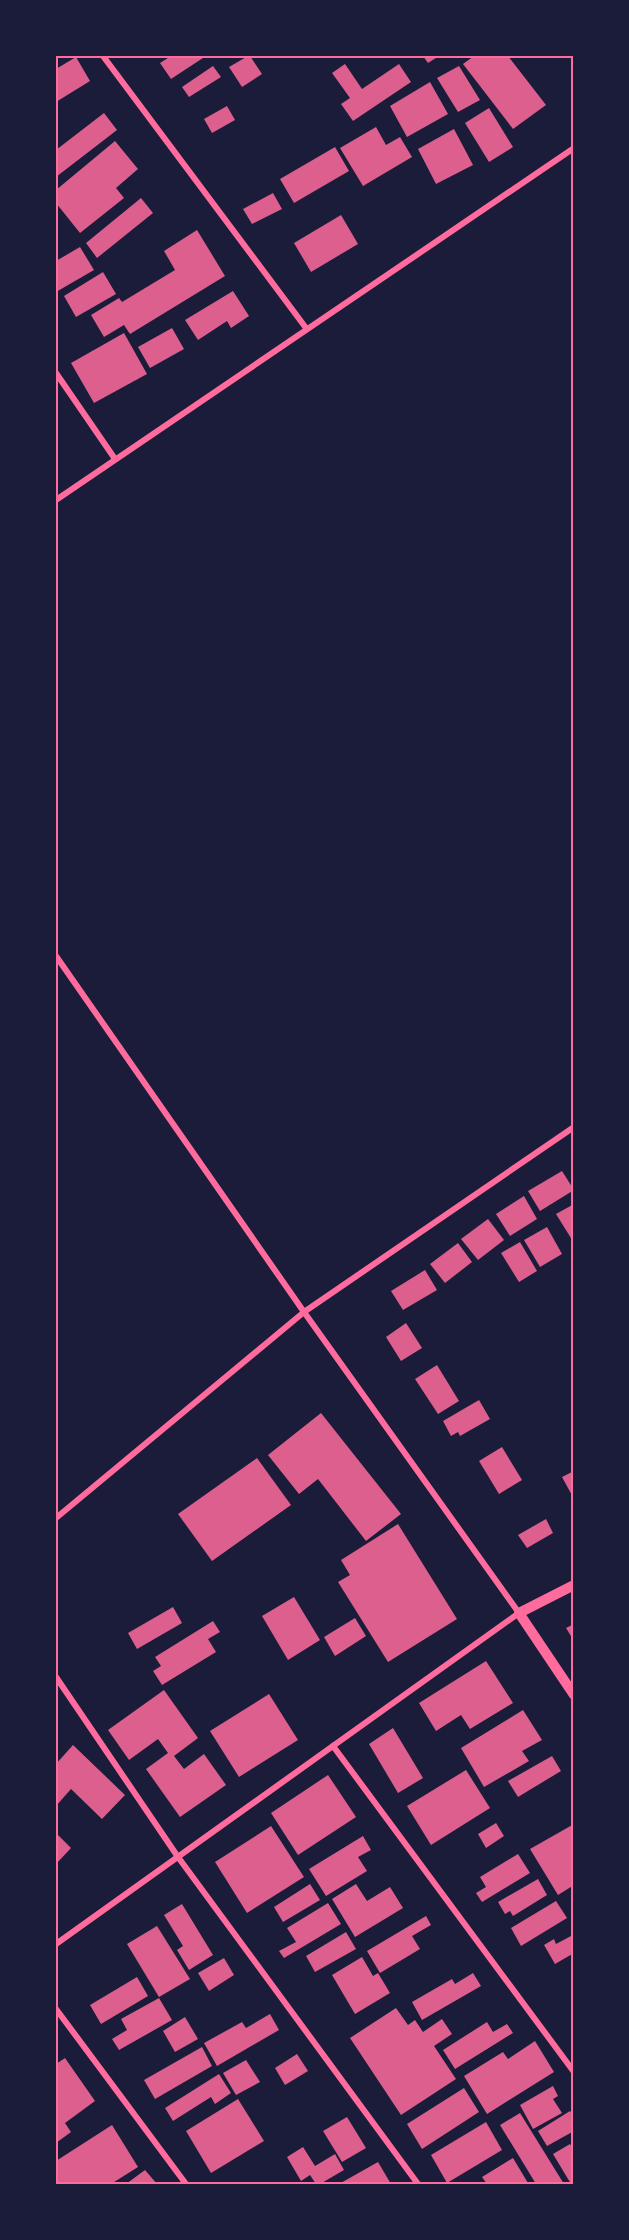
<svg xmlns="http://www.w3.org/2000/svg" width="629" height="2240" viewBox="0 0 629 2240" font-family="'Roboto Condensed',sans-serif">
<rect width="100%" height="100%" fill="#1b1b3a"/>
<g fill="#dd5f8e">
<polygon points="171,56 206,56 171,79 160,63"/>
<polygon points="248,56 250,56 262,74 242,87 229,67"/>
<polygon points="423,56 439,56 428,63"/>
<polygon points="474,56 508,56 546,105 513,129 463,64"/>
<polygon points="76,57 90,81 56,102 56,69"/>
<polygon points="345,64 362,89 399,64 411,82 353,121 341,104 350,98 332,73"/>
<polygon points="213,66 221,77 189,97 182,87"/>
<polygon points="459,66 480,100 458,112 437,78"/>
<polygon points="430,82 448,114 407,137 390,106"/>
<polygon points="227,106 235,120 212,133 204,119"/>
<polygon points="489,108 513,147 489,162 465,123"/>
<polygon points="104,113 117,130 56,177 56,150"/>
<polygon points="376,127 386,145 400,137 412,157 363,186 340,148"/>
<polygon points="454,129 473,165 436,184 418,149"/>
<polygon points="115,141 138,169 116,188 124,198 80,233 56,203 56,190"/>
<polygon points="335,147 349,171 294,203 280,179"/>
<polygon points="273,193 282,209 252,224 243,209"/>
<polygon points="141,198 153,213 97,258 86,243"/>
<polygon points="341,215 358,244 311,272 294,243"/>
<polygon points="197,230 225,276 130,334 124,325 104,337 91,315 119,298 122,302 175,270 164,251"/>
<polygon points="80,247 94,270 56,292 56,261"/>
<polygon points="103,272 116,294 76,317 64,296"/>
<polygon points="233,291 249,316 231,328 227,321 198,340 185,320"/>
<polygon points="172,328 184,349 150,368 138,347"/>
<polygon points="124,333 147,374 94,403 71,363"/>
<polygon points="562,1171 574,1190 540,1211 528,1191"/>
<polygon points="524,1196 537,1219 510,1236 496,1214"/>
<polygon points="574,1204 574,1243 556,1214"/>
<polygon points="488,1219 504,1240 478,1260 461,1239"/>
<polygon points="547,1227 562,1254 540,1267 524,1240"/>
<polygon points="520,1242 537,1271 519,1282 501,1253"/>
<polygon points="458,1243 472,1262 445,1283 430,1264"/>
<polygon points="425,1270 437,1290 403,1310 391,1291"/>
<polygon points="406,1323 422,1348 401,1361 386,1337"/>
<polygon points="437,1365 459,1401 438,1414 415,1379"/>
<polygon points="479,1400 490,1419 460,1436 458,1432 451,1436 443,1421"/>
<polygon points="321,1413 401,1514 366,1541 318,1479 299,1494 268,1455"/>
<polygon points="502,1447 522,1480 499,1494 479,1461"/>
<polygon points="257,1458 291,1505 212,1561 178,1514"/>
<polygon points="574,1471 574,1499 562,1477"/>
<polygon points="546,1519 553,1533 527,1548 518,1535"/>
<polygon points="398,1524 457,1619 388,1662 338,1582 350,1575 341,1560"/>
<polygon points="294,1597 320,1640 288,1660 262,1616"/>
<polygon points="173,1607 182,1623 137,1649 128,1633"/>
<polygon points="355,1618 366,1636 335,1656 324,1637"/>
<polygon points="213,1621 220,1632 208,1639 216,1652 162,1685 153,1671 161,1666 155,1657"/>
<polygon points="574,1624 574,1641 566,1628"/>
<polygon points="486,1661 513,1703 470,1729 461,1715 436,1731 419,1703"/>
<polygon points="164,1690 198,1738 174,1756 184,1769 204,1754 226,1785 180,1817 146,1769 168,1753 158,1739 129,1760 108,1730"/>
<polygon points="269,1694 298,1740 239,1777 210,1731"/>
<polygon points="523,1710 542,1740 522,1751 529,1761 484,1787 461,1748"/>
<polygon points="393,1728 423,1778 398,1793 369,1744"/>
<polygon points="73,1745 125,1795 102,1819 71,1789 56,1806 56,1764"/>
<polygon points="552,1756 561,1771 518,1797 508,1781"/>
<polygon points="466,1770 490,1808 431,1845 407,1806"/>
<polygon points="328,1775 356,1817 298,1855 271,1813"/>
<polygon points="496,1823 504,1836 486,1848 478,1834"/>
<polygon points="574,1824 574,1885 558,1895 530,1849"/>
<polygon points="271,1826 304,1877 247,1913 215,1862"/>
<polygon points="56,1833 71,1848 56,1864"/>
<polygon points="363,1836 371,1850 358,1857 367,1871 326,1896 309,1869"/>
<polygon points="518,1854 530,1873 482,1902 476,1893 486,1887 480,1877"/>
<polygon points="538,1879 547,1895 513,1916 510,1911 505,1914 498,1902"/>
<polygon points="310,1884 320,1900 283,1922 274,1907"/>
<polygon points="356,1884 367,1901 390,1887 403,1908 355,1937 332,1899"/>
<polygon points="556,1901 567,1918 521,1946 511,1928"/>
<polygon points="328,1903 341,1924 284,1958 279,1951 296,1942 287,1928"/>
<polygon points="182,1904 213,1955 189,1970 177,1950 183,1946 164,1915"/>
<polygon points="426,1916 431,1925 412,1936 420,1949 380,1973 367,1951"/>
<polygon points="157,1926 190,1979 159,1997 127,1944"/>
<polygon points="346,1932 356,1949 315,1972 306,1956"/>
<polygon points="571,1936 574,1953 555,1964 544,1945 554,1939 556,1944"/>
<polygon points="362,1957 373,1976 378,1973 390,1993 355,2014 332,1975"/>
<polygon points="224,1958 234,1975 209,1991 198,1973"/>
<polygon points="473,1973 481,1986 422,2020 412,2002 452,1979 455,1984"/>
<polygon points="137,1977 148,1996 101,2024 90,2005"/>
<polygon points="159,1998 172,2020 119,2050 112,2039 127,2030 121,2019"/>
<polygon points="396,2008 408,2025 415,2020 423,2032 442,2019 452,2034 434,2046 456,2079 401,2115 350,2038"/>
<polygon points="270,2014 279,2030 217,2066 204,2043 242,2022 246,2028"/>
<polygon points="185,2017 198,2039 175,2052 163,2031"/>
<polygon points="487,2022 493,2032 507,2024 513,2033 455,2069 443,2050"/>
<polygon points="535,2041 554,2072 487,2114 464,2076 503,2052 508,2059"/>
<polygon points="202,2047 212,2066 155,2099 144,2080"/>
<polygon points="297,2054 308,2071 285,2085 275,2068"/>
<polygon points="65,2058 95,2101 65,2123 71,2132 56,2143 56,2064"/>
<polygon points="246,2060 260,2082 236,2095 223,2073"/>
<polygon points="219,2074 231,2093 215,2104 211,2097 173,2121 165,2108"/>
<polygon points="553,2086 558,2096 553,2099 562,2113 533,2129 520,2105"/>
<polygon points="464,2088 479,2112 422,2149 407,2124"/>
<polygon points="238,2099 264,2141 211,2173 186,2131"/>
<polygon points="570,2111 574,2117 574,2131 547,2146 538,2131"/>
<polygon points="520,2113 564,2184 536,2184 500,2125"/>
<polygon points="347,2117 366,2148 342,2162 323,2131"/>
<polygon points="486,2122 502,2150 447,2183 431,2155"/>
<polygon points="112,2125 138,2167 111,2184 56,2184 56,2161"/>
<polygon points="570,2144 574,2150 574,2184 571,2184 553,2154"/>
<polygon points="303,2147 315,2166 335,2154 344,2170 320,2184 316,2184 310,2175 301,2181 287,2157"/>
<polygon points="513,2158 528,2183 487,2184 482,2177"/>
<polygon points="378,2162 391,2184 339,2184"/>
<polygon points="145,2170 157,2184 126,2184"/>
</g>
<g fill="none" stroke-linecap="round" stroke-linejoin="round">
<g stroke="#ff6b9d" stroke-width="6">
<polyline points="103,56 306,328"/>
<polyline points="56,373 115,459"/>
<polyline points="56,500 574,148"/>
<polyline points="56,956 304,1312 56,1518"/>
<polyline points="56,1677 178,1857 418,2184"/>
<polyline points="333,1746 574,2072"/>
<polyline points="56,1944 519,1613 304,1312 574,1127"/>
<polyline points="56,2009 186,2184"/>
</g>
<polyline stroke="#ff6b9d" stroke-width="10" points="574,1585 519,1613 574,1695"/>
</g>
<rect width="629" height="2240" fill="none" stroke="#1b1b3a" stroke-width="114"/>
<rect x="57" y="57" width="515" height="2126" fill="none" stroke="#ff6b9d" stroke-width="2"/>
</svg>
